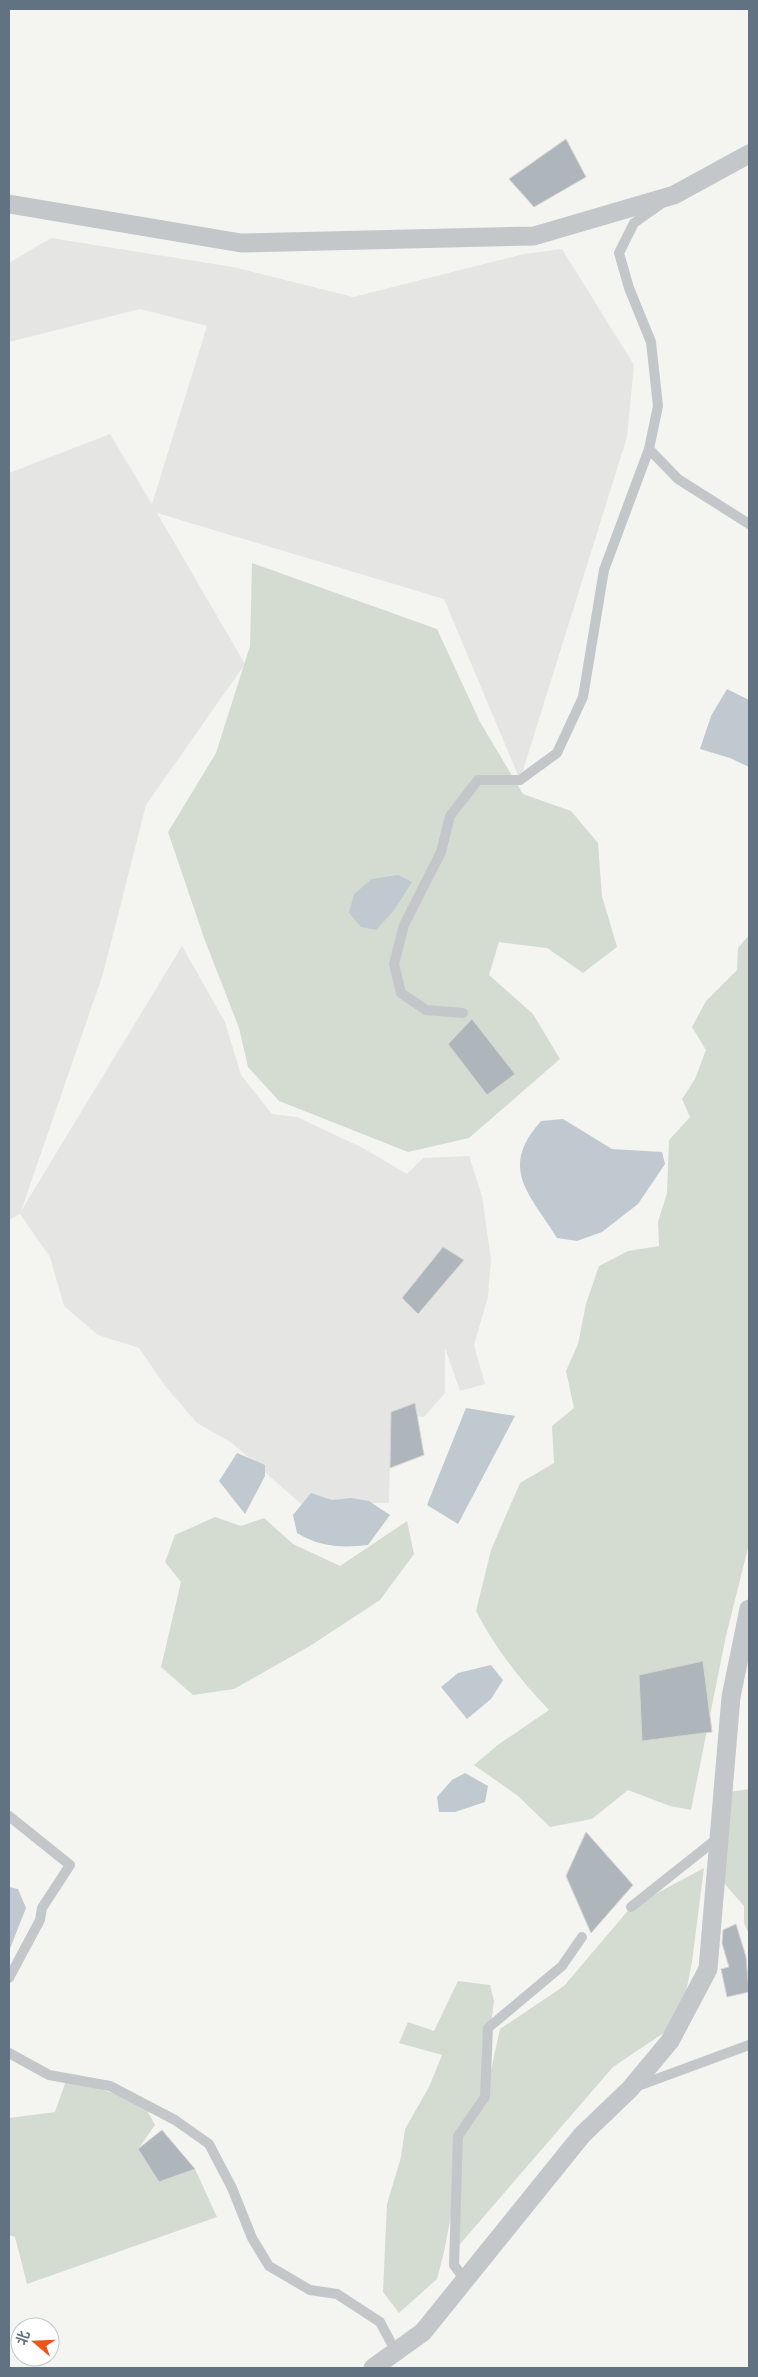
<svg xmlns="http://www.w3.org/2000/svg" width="758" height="2377" viewBox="0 0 758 2377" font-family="Cabin,'Noto Sans SC',sans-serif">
<rect width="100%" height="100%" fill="#f4f5f0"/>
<polygon fill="#e5e6e4" points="51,238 233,267 353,297 524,254 562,249 634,365 627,437 520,780 444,599 157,513 245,664 146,805 103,974 21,1211 182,946 225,1022 241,1075 272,1114 297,1117 363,1148 407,1174 423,1158 469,1156 482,1196 491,1260 488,1297 474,1345 485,1384 460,1391 445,1348 445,1393 424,1417 391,1412 389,1503 301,1504 232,1443 197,1423 166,1387 139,1348 98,1335 64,1306 50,1257 20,1214 9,1220 9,473 110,434 152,504 207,326 140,309 9,342 9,263"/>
<g fill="#d4dcd1">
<polygon points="252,563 437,629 480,722 523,794 571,811 598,843 602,896 617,947 583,973 547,948 499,942 489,975 533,1014 560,1059 469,1138 408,1152 279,1101 248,1067 239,1028 204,938 168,832 216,753 250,646"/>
<path d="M749,935V1544L726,1636L691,1810L670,1806L628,1790L592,1819L550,1827L518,1796L474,1765L499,1744L549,1710C520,1680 495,1648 476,1611L491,1550L520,1483L554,1463L552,1426L574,1408L566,1371L578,1344L586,1304L599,1266L628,1251L659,1246L658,1222L667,1193L669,1140L690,1117L682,1099L695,1079L706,1050L692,1027L706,1001L737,970L738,948Z"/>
<polygon points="215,1517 241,1526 264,1518 293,1544 340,1566 407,1521 414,1554 380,1600 310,1646 234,1689 193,1695 161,1667 181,1582 165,1562 175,1535"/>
<polygon points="749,1789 749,1934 744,1923 744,1906 723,1882 723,1793"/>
<polygon points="704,1868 692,1962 680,2022 613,2067 455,2250 456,2190 444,2252 437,2279 399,2313 383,2292 387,2204 401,2157 405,2129 429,2087 442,2055 399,2043 408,2022 434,2031 458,1981 490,1985 494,2001 486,2065 486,2093 500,2029 564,1986 631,1907"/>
<polygon points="67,2078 143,2103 155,2125 138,2149 159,2182 195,2169 217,2217 27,2284 15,2237 9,2235 9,2118 55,2112"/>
</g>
<g fill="#bfc9cf">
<polygon points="727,689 749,700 749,767 730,758 700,749 711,716"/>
<polygon points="398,875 412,882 395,909 376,930 361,927 349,913 354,894 372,879"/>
<path d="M563,1119L612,1149L662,1152L665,1164L638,1204L602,1232L577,1241L557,1238C530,1194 498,1169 541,1121Z"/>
<polygon points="466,1408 515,1416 458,1524 427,1505"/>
<polygon points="237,1453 265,1465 265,1476 245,1514 219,1481"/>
<path d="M311,1493L332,1500L351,1498L369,1501L390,1515L368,1545C342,1548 320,1547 297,1533L293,1515Z"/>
<polygon points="491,1665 503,1680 491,1699 467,1719 441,1687 458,1673"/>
<polygon points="465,1773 488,1786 485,1802 455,1812 439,1812 437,1797 452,1780"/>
<polygon points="9,1887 18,1889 26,1908 9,1951"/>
</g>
<g fill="#aeb5bb" stroke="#d5d6d3">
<polygon points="566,139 586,177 534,207 509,179"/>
<polygon points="472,1019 515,1074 487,1095 448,1044"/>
<polygon points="443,1247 464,1260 418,1314 402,1298"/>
<polygon points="415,1403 424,1455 390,1468 391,1412"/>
<polygon points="703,1661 712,1732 642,1741 639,1675"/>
<polygon points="586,1832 633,1885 591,1933 566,1876"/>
<polygon points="736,1924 746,1957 749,1992 727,1997 721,1969 729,1967 722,1943 723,1930"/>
<polygon points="162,2130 195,2169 159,2182 138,2149"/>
</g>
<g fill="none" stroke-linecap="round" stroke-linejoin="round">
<g stroke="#c3c7ca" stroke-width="10">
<polyline points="661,204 634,223 619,253 629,288 651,342 658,406 649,449 678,479 749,524"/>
<polyline points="463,1013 426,1010 401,993 394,964 404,925 441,852 450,816 478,780 520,780 557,753 583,697 604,570 649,449"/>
<polyline points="9,1816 70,1865 42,1908 40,1920 9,1978"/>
<polyline points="631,1907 718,1838"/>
<polyline points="9,2053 49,2075 110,2086 175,2120 209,2144 232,2188 252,2238 269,2266 310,2290 337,2294 380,2322 396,2352"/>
<polyline points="635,2087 749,2045"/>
<polyline points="465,2280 454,2265 458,2136 485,2097 488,2028 562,1966 582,1937"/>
</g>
<g stroke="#c3c7ca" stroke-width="19">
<polyline points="9,204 241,243 534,236 674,195 749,154"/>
<polyline points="373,2368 423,2332 582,2135 630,2089 670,2041 708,1969 731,1697 749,1609"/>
</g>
</g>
<rect width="758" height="2377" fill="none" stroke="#617283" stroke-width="20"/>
<g transform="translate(35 2342) rotate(289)"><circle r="24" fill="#ffffff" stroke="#c0c7cd"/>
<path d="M0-4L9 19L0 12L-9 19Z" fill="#ee5517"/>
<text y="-8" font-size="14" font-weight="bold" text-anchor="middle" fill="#617283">北</text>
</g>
</svg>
